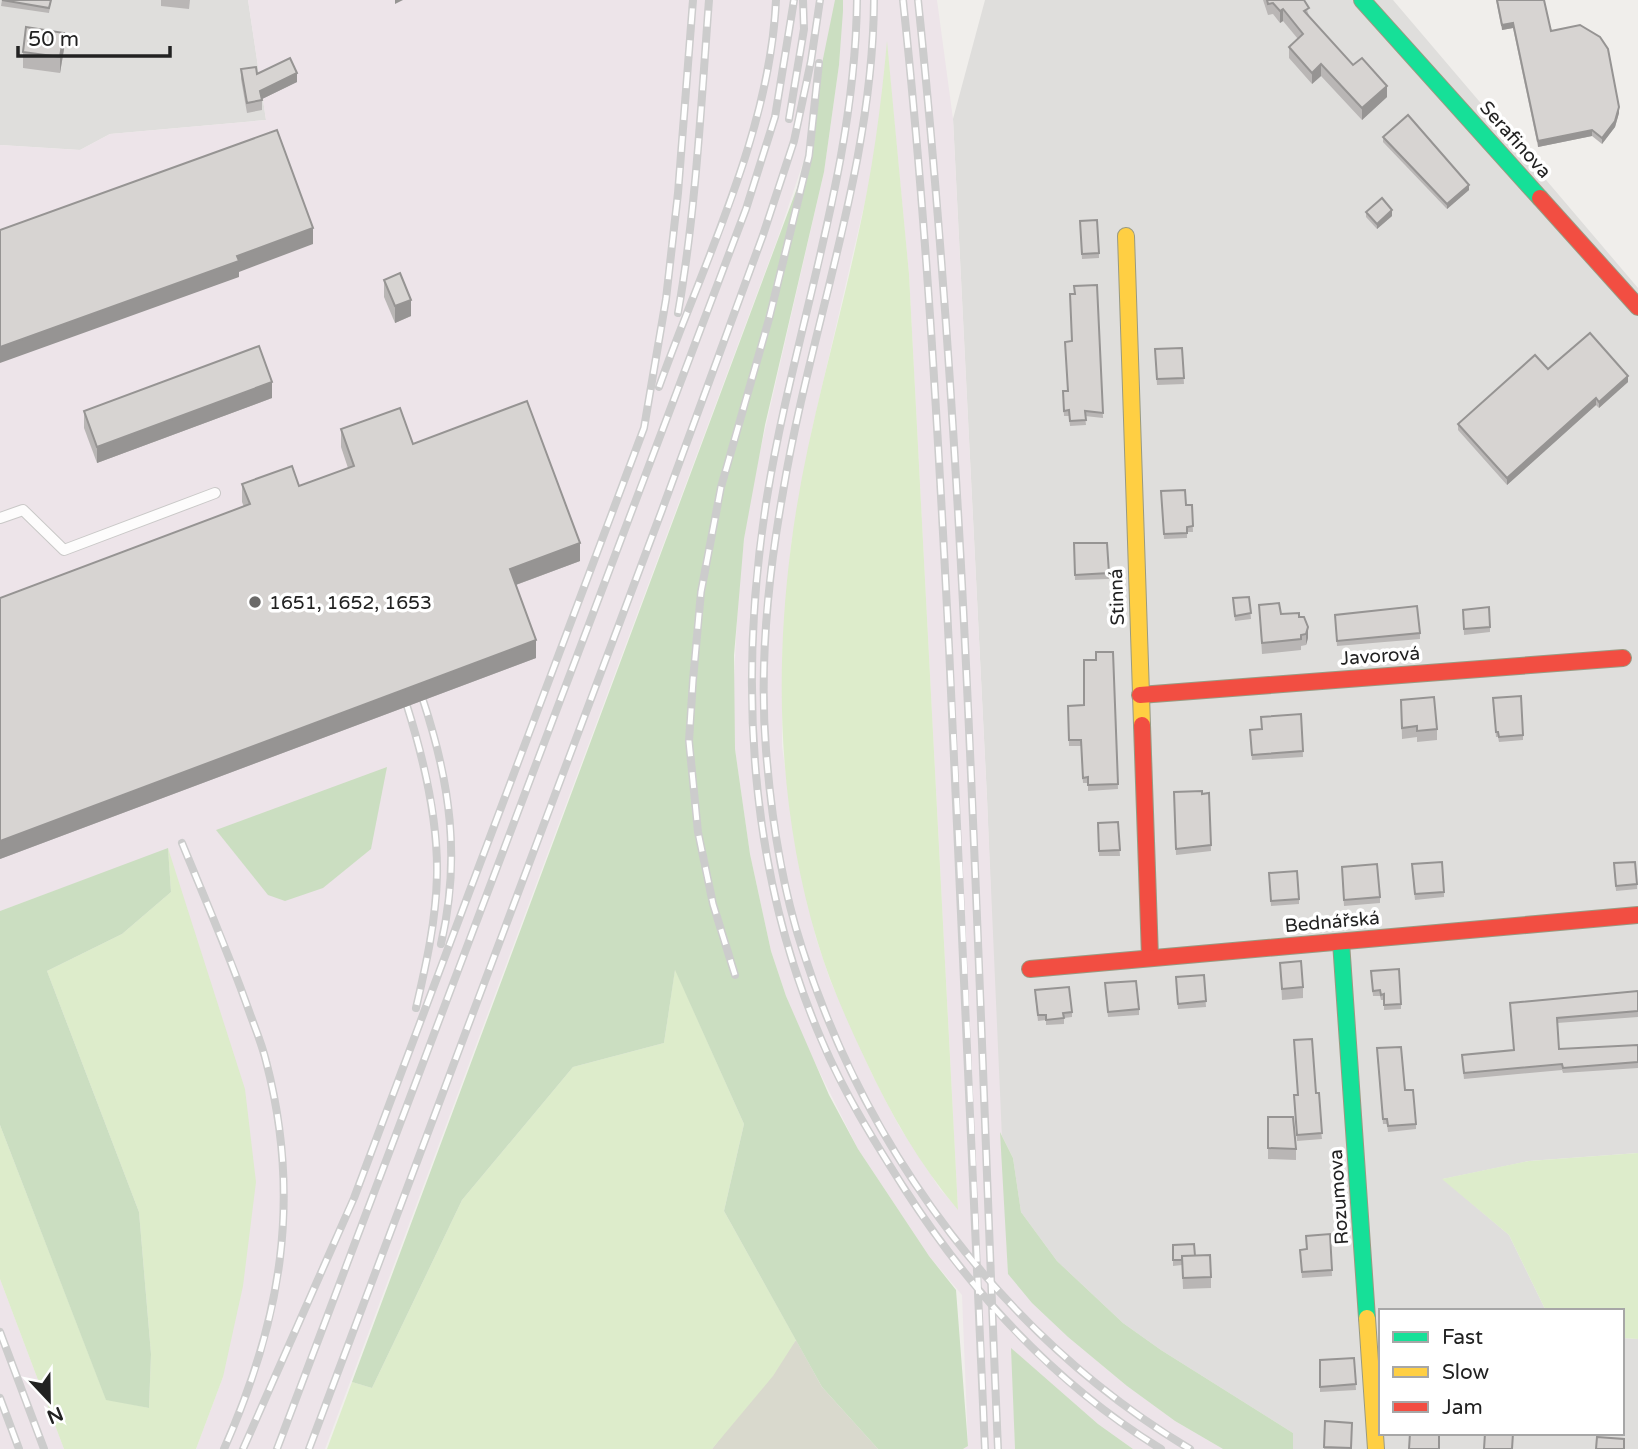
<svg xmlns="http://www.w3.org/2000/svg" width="1638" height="1449" viewBox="0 0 1638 1449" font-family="'Varela Round',sans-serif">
<rect width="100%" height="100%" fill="#f0eeeb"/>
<g fill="#dfdedc">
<polygon points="0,0 248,0 266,120 110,134 80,150 0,145"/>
<polygon points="985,0 1393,0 1638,288 1638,1153 1529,1161 1443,1179 1509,1235 1546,1311 1381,1311 1381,1433 1622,1433 1622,1338 1638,1339 1638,1449 1293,1449 1293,1433 1161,1350 1123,1323 1057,1261 1021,1212 1013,1158 1000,1132 987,798 953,119"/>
</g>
<g fill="#ede4e9" fill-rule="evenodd">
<polygon points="248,0 836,0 809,145 777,240 325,1449 196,1449 223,1377 168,849 0,911 0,145 80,150 110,134 266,120"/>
<path d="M843,0H937L953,119L987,798L1008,1274L1032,1303L1068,1337L1127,1386L1175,1421L1223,1449H1133L1098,1424L1012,1349L1015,1449H963L968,1446L962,1295L929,1256L858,1149L806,1045L786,996L771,951L750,854L735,749L733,700L738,598L744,539L753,482L824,172L839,65ZM887,46L909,274L958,1209L940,1189L899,1126L872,1074L830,980L816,938L796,846L782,746V657L791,545L811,434L870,180L879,125Z"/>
<polygon points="0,1279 64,1449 0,1449"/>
</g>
<polygon fill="#d9d9cd" points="796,1340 822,1387 878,1449 712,1449"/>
<g fill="#ddeccb">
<path d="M887,41L909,274L958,1210C920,1165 890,1113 865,1059C847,1021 829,981 817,940C779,813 774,677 791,546C804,442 835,342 857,240C872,174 881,108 887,41Z"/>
<polygon points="168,848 245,1089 256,1182 243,1286 223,1377 196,1449 64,1449 0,1279 0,1125 106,1399 149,1408 151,1354 139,1212 47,971 122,934 171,892"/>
<polygon points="675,969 744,1124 724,1211 796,1340 773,1376 712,1449 327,1449 352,1382 372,1388 462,1200 573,1067 664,1043"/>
<polygon points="1638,1153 1638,1339 1622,1338 1622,1311 1546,1311 1509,1235 1442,1179 1529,1161"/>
</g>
<g fill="#cbdec1">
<polygon points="835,0 843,0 843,11 839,65 824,172 765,425 744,539 734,655 735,749 750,854 771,951 786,996 829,1095 858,1149 929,1256 956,1290 968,1446 963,1449 878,1449 822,1387 724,1211 744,1124 675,970 664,1043 573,1067 462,1200 372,1388 352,1382 809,156 816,93"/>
<polygon points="387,767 371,849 323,888 285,901 268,895 216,830"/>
<polygon points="168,848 171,892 122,934 47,971 139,1212 151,1354 149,1408 106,1400 0,1125 0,911"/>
<polygon points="1000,1132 1013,1158 1021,1212 1057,1261 1123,1323 1161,1350 1293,1433 1293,1449 1223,1449 1175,1421 1127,1386 1068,1337 1032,1303 1008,1274"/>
<polygon points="1011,1348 1098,1424 1133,1449 1015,1449"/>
</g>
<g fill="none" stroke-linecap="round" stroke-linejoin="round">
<defs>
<polyline id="lane" points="0,518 23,510 64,550 215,493"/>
<g id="fast">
<polyline points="1362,0 1540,198"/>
<polyline points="1341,942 1367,1318"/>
</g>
<g id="slow">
<polyline points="1126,236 1142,725"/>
<polyline points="1367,1318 1376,1449"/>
</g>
<g id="jam">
<polyline points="1540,198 1638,307"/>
<polyline points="1140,695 1623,658"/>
<polyline points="1142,725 1150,957"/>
<polyline points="1030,969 1638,915"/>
</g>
</defs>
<use href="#lane" stroke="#c9c8c7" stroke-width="12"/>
<use href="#fast" stroke="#999a82" stroke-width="18"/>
<use href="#slow" stroke="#999a82" stroke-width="18"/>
<use href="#jam" stroke="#999a82" stroke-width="18"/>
<use href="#lane" stroke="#fdfcfc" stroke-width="10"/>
<use href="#fast" stroke="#16e098" stroke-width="16"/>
<use href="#slow" stroke="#ffcf43" stroke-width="16"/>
<use href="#jam" stroke="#f24e42" stroke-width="16"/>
<defs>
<g id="rail">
<path d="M857,0C855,171 794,330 767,497C738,679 748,870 822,1041C844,1093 874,1141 904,1188C972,1294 1054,1383 1161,1449"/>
<path d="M874,0C873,168 810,328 783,492C768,576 759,664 766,750C771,814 782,887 802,948C867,1153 1005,1338 1190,1449"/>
<path d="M903,0C926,215 938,431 949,647C963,915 974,1182 985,1449"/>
<path d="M918,0C968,481 977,966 998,1449"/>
<polyline points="789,119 804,29 803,0"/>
<path d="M678,313C696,210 701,105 709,0"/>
<path d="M659,387C703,263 770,133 776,0"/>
<path d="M423,700C450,782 461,858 441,944"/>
<path d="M407,706C424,760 438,818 437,875C436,921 426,965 416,1008"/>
<path d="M182,843C205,899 229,954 249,1011C255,1028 262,1044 266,1061C302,1199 281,1321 224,1449"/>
<polyline points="735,975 713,904 698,832 689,741 693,680 701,592 721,487 769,319 809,156 819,63"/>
<polyline points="0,1332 44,1449"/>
<polyline points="0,1398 19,1449"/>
<polyline points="243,1449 354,1198 644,428 666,299 678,193 693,0"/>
<polyline points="277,1449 746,209 775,117 794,0"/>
<polyline points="309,1449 662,510 763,235 794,141 811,61 820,0"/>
</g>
</defs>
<use href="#rail" stroke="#ccc" stroke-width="8"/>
<use href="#rail" stroke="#fff" stroke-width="5" stroke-dasharray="16" stroke-linecap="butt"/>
</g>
<g fill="#b9b6b5">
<polygon points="2,0 51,0 49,13 1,6"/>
<polygon points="161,0 190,0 189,9 161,6"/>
<polygon points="1263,0 1304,0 1309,16 1353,65 1387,97 1362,120 1321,76 1312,84 1289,58 1289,47 1298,39 1283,21 1280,23 1273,14 1268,15"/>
<polygon points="1496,0 1544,0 1551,31 1619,113 1615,127 1602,144 1592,136 1538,147 1513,28 1502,30"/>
<polygon points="64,49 60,73 23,68 23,52"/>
<polygon points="241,69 257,74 297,82 262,99 262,110 247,113 241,79"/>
<polygon points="1383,137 1469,190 1447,209 1383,142"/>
<polygon points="1366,212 1392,216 1377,229 1366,217"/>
<polygon points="1080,221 1099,253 1099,258 1082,259"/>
<polygon points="384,280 411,316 395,323 384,297"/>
<polygon points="1097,285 1103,418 1085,416 1086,425 1070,426 1069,416 1064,416 1063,391 1068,391 1074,294"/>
<polygon points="1182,348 1184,384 1157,385 1155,349"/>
<polygon points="1548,369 1628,382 1599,408 1596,405 1507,485 1458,430 1458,424"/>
<polygon points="272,398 97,463 84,428 84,411"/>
<polygon points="341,429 413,444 580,561 516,585 536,658 0,859 0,598 244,507 242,502 242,484 299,486 348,468 341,447"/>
<polygon points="1161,491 1186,505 1192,505 1193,532 1187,532 1187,538 1164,539"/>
<polygon points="1074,543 1109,573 1109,579 1075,580"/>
<polygon points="1249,597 1251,619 1235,621 1233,598"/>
<polygon points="1259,605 1281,614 1299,617 1308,638 1306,645 1301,646 1301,650 1262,654"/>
<polygon points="1463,610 1490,627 1490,632 1464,635"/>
<polygon points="1335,615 1420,633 1420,639 1337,646"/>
<polygon points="1113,652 1118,789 1088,791 1088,783 1083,783 1081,746 1069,746 1068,706 1084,705 1096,660"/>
<polygon points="1401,700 1437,729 1437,740 1417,742 1417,737 1402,739"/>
<polygon points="1493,703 1523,735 1523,740 1499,742 1498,737 1496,737"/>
<polygon points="1301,714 1303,757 1252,760 1250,735 1261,729"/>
<polygon points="1174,792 1209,793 1211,851 1176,855"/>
<polygon points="1118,822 1120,856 1099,856 1098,823"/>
<polygon points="1614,869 1637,884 1637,889 1616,891"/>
<polygon points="1412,870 1444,892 1444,897 1415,900"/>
<polygon points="1342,873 1380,897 1380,903 1344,906"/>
<polygon points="1269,879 1299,899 1299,904 1271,906"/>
<polygon points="1280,963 1303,987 1303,998 1282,1000"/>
<polygon points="1371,971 1401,1004 1401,1009 1384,1010 1384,1000 1381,1000 1380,996 1373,996"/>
<polygon points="1204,975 1206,1007 1178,1009 1176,983"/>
<polygon points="1105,989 1139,1009 1139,1015 1108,1017"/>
<polygon points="1638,991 1638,1017 1557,1023 1559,1049 1638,1045 1638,1068 1563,1073 1562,1070 1464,1079 1462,1061 1514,1050 1510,1008"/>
<polygon points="1035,995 1072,1012 1072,1017 1064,1018 1064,1024 1046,1025 1046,1020 1038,1021"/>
<polygon points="1377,1053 1405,1090 1416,1124 1416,1129 1388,1132 1387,1124 1383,1124"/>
<polygon points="1316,1093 1322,1139 1297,1141 1294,1101"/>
<polygon points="1268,1117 1296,1149 1296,1160 1268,1159"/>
<polygon points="1330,1234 1332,1276 1302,1278 1300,1250 1306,1250"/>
<polygon points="1173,1245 1195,1256 1211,1277 1211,1288 1183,1289 1182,1265 1173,1266"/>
<polygon points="1354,1358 1356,1390 1320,1392 1320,1360"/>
<polygon points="1325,1421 1351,1449 1324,1449"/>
</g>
<g fill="#969493">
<polygon points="395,0 403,0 395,4"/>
<polygon points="1283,9 1283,21 1280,23 1280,11"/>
<polygon points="1513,23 1513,28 1502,30 1502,25"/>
<polygon points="64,33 64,49 60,73 60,57"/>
<polygon points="1321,64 1321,76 1312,84 1312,73"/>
<polygon points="297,73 297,82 260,100 260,91"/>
<polygon points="1387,86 1387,97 1362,120 1362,108"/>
<polygon points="1619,107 1619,113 1615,127 1602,144 1602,138"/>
<polygon points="1592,130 1592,136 1538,147 1538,141"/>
<polygon points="1469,185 1469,190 1447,209 1447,204"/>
<polygon points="1392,210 1392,216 1377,229 1377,224"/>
<polygon points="313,228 313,244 239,272 239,277 0,363 0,347 237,256"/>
<polygon points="411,300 411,316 395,323 395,306"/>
<polygon points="1628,376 1628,382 1599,408 1599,402"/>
<polygon points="272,382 272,398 97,463 97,447"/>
<polygon points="1596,398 1596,405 1507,485 1507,478"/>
<polygon points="580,543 580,561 510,587 510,569"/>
<polygon points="1308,627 1308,638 1306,645 1306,634"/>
<polygon points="536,640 536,658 0,859 0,841"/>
</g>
<g fill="#d7d4d2" stroke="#969493" stroke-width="2">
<polygon points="2,0 51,0 49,8"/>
<polygon points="1267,0 1304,0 1309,8 1304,11 1353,65 1362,58 1387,86 1362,108 1321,64 1312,73 1289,47 1303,34 1283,9 1280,11 1273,3 1268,4"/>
<polygon points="1497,0 1544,0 1551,31 1580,25 1600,37 1608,49 1619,107 1615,121 1602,138 1592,130 1538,141 1513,23 1502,25"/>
<polygon points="26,27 64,33 60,57 23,52"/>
<polygon points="290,58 297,73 260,91 262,100 247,103 241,69 256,67 257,74"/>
<polygon points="1408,115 1469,185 1447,204 1383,137"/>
<polygon points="277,130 313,228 237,256 239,261 0,347 0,230"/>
<polygon points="1382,198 1392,210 1377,224 1366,212"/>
<polygon points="1097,220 1099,253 1082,254 1080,221"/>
<polygon points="400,273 411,300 395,306 384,280"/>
<polygon points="1097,285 1103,413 1085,411 1086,420 1070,421 1069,410 1064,411 1063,391 1068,391 1065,342 1072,341 1070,294 1075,294 1074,286"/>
<polygon points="1590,333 1628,376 1599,402 1596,398 1507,478 1458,424 1535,355 1548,369"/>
<polygon points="259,346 272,382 97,447 84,411"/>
<polygon points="1182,348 1184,378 1157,379 1155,349"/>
<polygon points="527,401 580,543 510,569 536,640 0,841 0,598 250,504 242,484 292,466 299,486 354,466 341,429 400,408 413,444"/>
<polygon points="1185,490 1186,505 1192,505 1193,526 1187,527 1187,533 1164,534 1161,491"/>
<polygon points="1074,543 1107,543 1109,573 1075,575"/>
<polygon points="1249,597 1251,613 1235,616 1233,598"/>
<polygon points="1279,603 1281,614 1299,613 1299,617 1304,617 1308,627 1306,634 1301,635 1301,639 1262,643 1259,605"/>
<polygon points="1417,606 1420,633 1337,641 1335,615"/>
<polygon points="1489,607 1490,627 1464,629 1463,610"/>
<polygon points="1096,652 1113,652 1118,784 1088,785 1088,777 1083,778 1081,740 1069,740 1068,706 1084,705 1084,660 1096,660"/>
<polygon points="1521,696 1523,735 1499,737 1498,732 1496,732 1493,698"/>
<polygon points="1434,697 1437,729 1417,731 1417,726 1402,728 1401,700"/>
<polygon points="1301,714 1303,751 1252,755 1250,730 1262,729 1261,717"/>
<polygon points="1202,791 1202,794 1209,793 1211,845 1176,849 1174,792"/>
<polygon points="1118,822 1120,850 1099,851 1098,823"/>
<polygon points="1442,862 1444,892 1415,894 1412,864"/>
<polygon points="1635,862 1637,884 1616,886 1614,863"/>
<polygon points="1377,864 1380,897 1344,900 1342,867"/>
<polygon points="1297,871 1299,899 1271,901 1269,873"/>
<polygon points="1301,961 1303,987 1282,989 1280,963"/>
<polygon points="1399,969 1401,1004 1384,1005 1384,994 1381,995 1380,990 1373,991 1371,971"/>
<polygon points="1204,975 1206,1001 1178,1004 1176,977"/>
<polygon points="1136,981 1139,1009 1108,1012 1105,983"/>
<polygon points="1069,987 1072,1012 1063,1013 1064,1018 1046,1020 1046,1015 1038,1015 1035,990"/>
<polygon points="1638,991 1638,1011 1557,1018 1559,1049 1638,1045 1638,1062 1563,1068 1562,1064 1464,1073 1462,1055 1514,1050 1510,1003"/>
<polygon points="1312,1039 1316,1093 1319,1093 1322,1133 1297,1135 1294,1095 1298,1095 1294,1040"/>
<polygon points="1401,1047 1405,1090 1413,1090 1416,1124 1388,1126 1387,1119 1383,1119 1377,1048"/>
<polygon points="1268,1117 1293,1117 1296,1149 1268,1148"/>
<polygon points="1330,1234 1332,1270 1302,1272 1300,1250 1307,1249 1306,1236"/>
<polygon points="1194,1244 1195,1256 1182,1256 1182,1260 1173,1260 1173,1245"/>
<polygon points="1210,1255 1211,1277 1183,1278 1182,1256"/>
<polygon points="1354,1358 1356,1384 1320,1387 1320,1360"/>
<polygon points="1325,1421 1352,1423 1351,1448 1324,1447"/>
<polygon points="1410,1433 1439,1433 1439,1449 1409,1449"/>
<polygon points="1485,1433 1513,1433 1512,1449 1484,1449"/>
<polygon points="1597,1437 1624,1439 1624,1449 1596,1449"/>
</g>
<circle fill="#6a6968" stroke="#fff" stroke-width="2.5" cx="255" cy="602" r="7"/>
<g text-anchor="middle" stroke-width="7" stroke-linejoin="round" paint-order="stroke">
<g font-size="19" fill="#222" stroke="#fff">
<text transform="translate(1516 139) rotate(48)" y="7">Serafinova</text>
<text transform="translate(1116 597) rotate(-92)" y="7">Stinná</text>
<text transform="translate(1380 655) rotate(-4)" y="7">Javorová</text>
<text transform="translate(1332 921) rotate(-5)" y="7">Bednářská</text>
<text transform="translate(1338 1197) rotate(-94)" y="7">Rozumova</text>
</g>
<g font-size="19" fill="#222" stroke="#fff" text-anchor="start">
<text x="269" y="609">1651, 1652, 1653</text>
</g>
</g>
<rect x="1379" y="1309" width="245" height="126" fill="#ffffff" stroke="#a7a7a7" stroke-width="2"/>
<rect x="1393" y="1332" width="35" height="10" fill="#16e098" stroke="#a7a7a7" stroke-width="2"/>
<text x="1442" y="1344" font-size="21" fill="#222222">Fast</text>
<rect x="1393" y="1367" width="35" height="10" fill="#ffcf43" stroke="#a7a7a7" stroke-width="2"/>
<text x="1442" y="1379" font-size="21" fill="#222222">Slow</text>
<rect x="1393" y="1402" width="35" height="10" fill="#f24e42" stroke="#a7a7a7" stroke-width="2"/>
<text x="1442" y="1414" font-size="21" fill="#222222">Jam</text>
<g transform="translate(49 1400) rotate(158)" stroke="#ffffff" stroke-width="5" paint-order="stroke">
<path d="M0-5L12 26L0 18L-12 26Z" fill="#222222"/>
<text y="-10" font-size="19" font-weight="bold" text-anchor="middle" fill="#222222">N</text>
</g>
<path d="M18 46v10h152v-10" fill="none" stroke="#222222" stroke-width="3.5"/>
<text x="28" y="46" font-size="21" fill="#222222" stroke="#ffffff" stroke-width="5" paint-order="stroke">50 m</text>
</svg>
